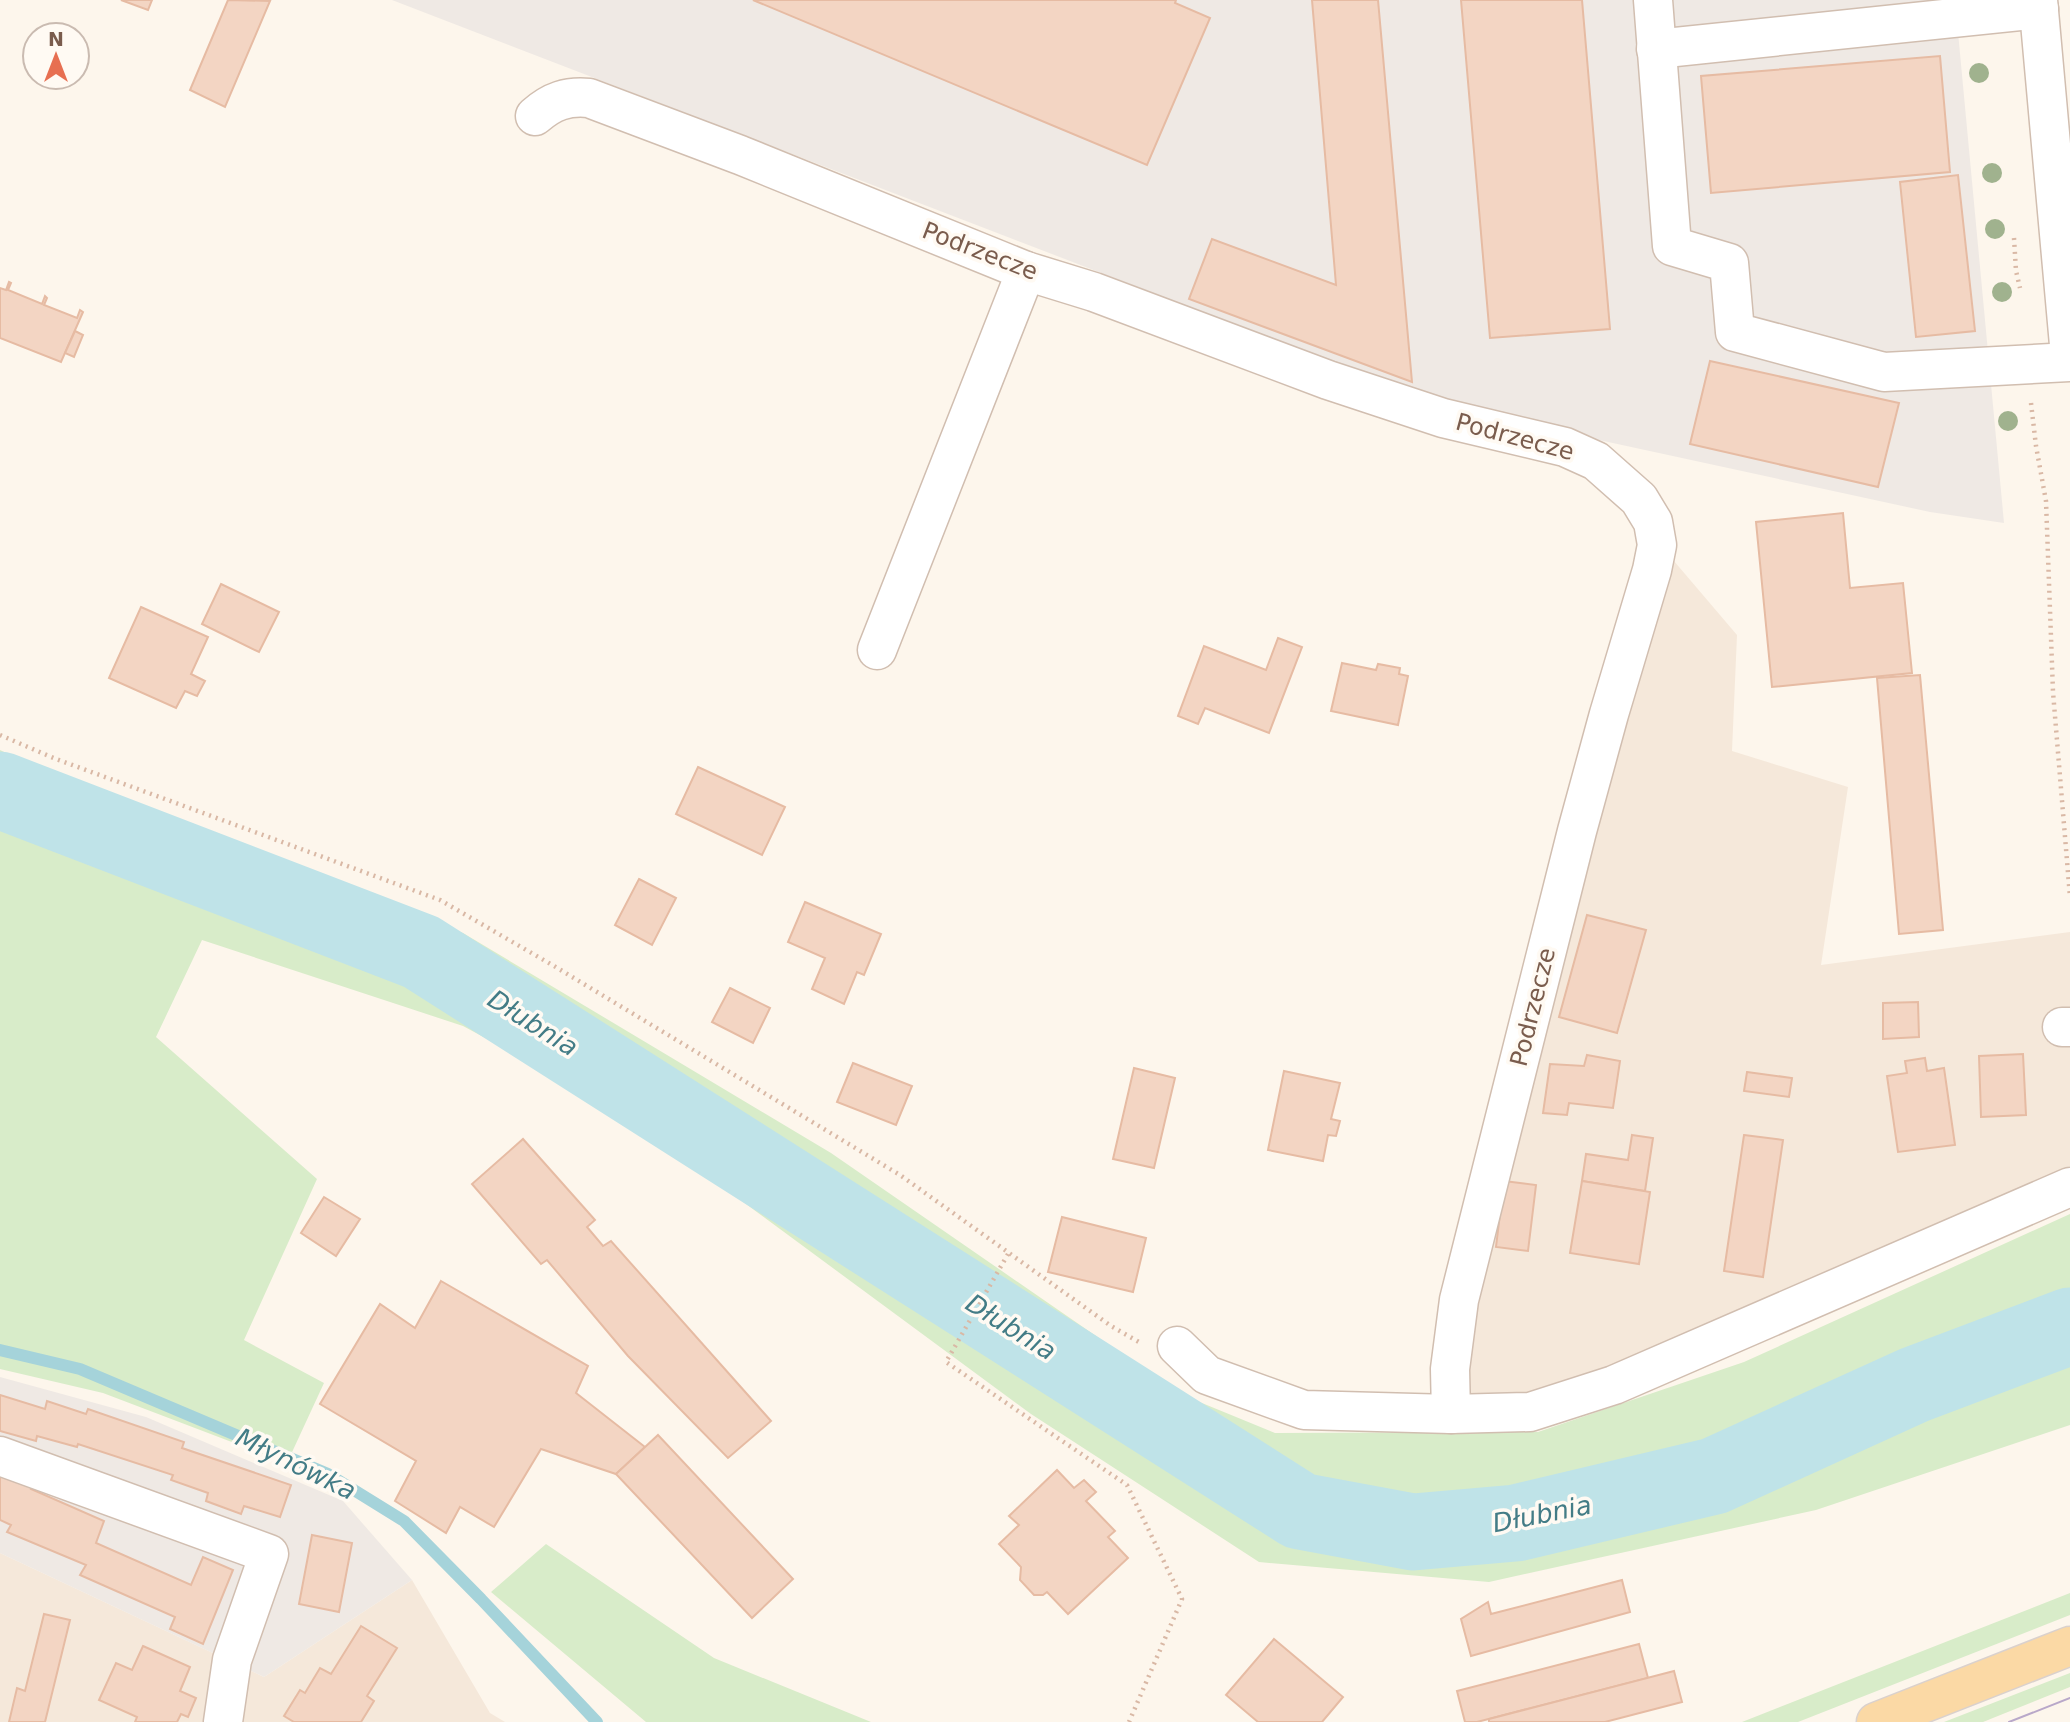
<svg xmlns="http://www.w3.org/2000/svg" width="2070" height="1722" viewBox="0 0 2070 1722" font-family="'DejaVu Sans',sans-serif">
<rect width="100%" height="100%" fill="#fdf6ec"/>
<g fill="#f5e8da">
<polygon points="1668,554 1737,635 1732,751 1848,787 1821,965 2070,932 2070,1166 1613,1371 1524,1398 1463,1397 1467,1298"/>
<polygon points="0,1553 264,1677 412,1580 490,1713 505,1722 0,1722"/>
</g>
<g fill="#efe9e4">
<polygon points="392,0 1955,0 2004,523 1930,512 1452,408"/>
<polygon points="0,1377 146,1417 343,1501 412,1580 264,1677 0,1553"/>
</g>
<g fill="#d8ecc9">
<polygon points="0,750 51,774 463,933 831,1153 1180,1394 1275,1433 1538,1432 1744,1362 2070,1214 2070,1425 1816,1510 1489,1582 1259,1562 1031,1414 617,1109 463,1026 202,940 156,1037 317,1179 244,1340 324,1383 287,1463 103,1393 0,1369"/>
<polygon points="546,1544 714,1658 871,1722 646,1722 491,1592"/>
<polygon points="2070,1593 2070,1615 1798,1722 1742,1722"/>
<polygon points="2070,1673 2070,1687 1983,1722 1944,1722"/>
</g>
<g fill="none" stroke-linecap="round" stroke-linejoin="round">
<polyline stroke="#a5d3da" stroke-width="12" points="0,1350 80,1369 328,1474 404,1521 481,1599 597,1722"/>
<polyline stroke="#bfe3e8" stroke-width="77" points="0,790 421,952 1300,1511 1413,1532 1516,1523 1714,1476 1914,1385 2070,1326"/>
</g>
<g fill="#f3d5c3" stroke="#e6bba3" stroke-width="2">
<polygon points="121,0 152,0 148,10"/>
<polygon points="228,0 270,1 225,107 190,90"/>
<polygon points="753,0 1176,0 1175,3 1210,18 1147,165"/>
<polygon points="1312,0 1378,0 1412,382 1189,299 1212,239 1336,285"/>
<polygon points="1461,0 1582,0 1610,329 1490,338"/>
<polygon points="1940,56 1950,172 1711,193 1701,76"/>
<polygon points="1958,175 1975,331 1916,337 1900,182"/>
<polygon points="9,282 11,283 8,290 42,304 45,296 47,298 44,305 77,318 80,310 83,312 61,362 0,338 0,288 6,290"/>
<polygon points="75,331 83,335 74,357 65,353"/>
<polygon points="1710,361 1899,403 1878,487 1690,444"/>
<polygon points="1843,513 1850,588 1903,583 1912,673 1772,687 1756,522"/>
<polygon points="221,584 279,612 259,652 202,624"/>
<polygon points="141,607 208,637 191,674 205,681 197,696 185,691 176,708 109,678"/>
<polygon points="1278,638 1302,647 1269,733 1205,708 1198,724 1178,716 1204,646 1266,670"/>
<polygon points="1342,663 1376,670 1378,664 1400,668 1399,674 1408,676 1398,725 1331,711"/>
<polygon points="1920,675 1943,930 1899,934 1877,678"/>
<polygon points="698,767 785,807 762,855 676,814"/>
<polygon points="639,879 676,898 652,945 615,925"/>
<polygon points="805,902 881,934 864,975 857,972 844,1004 812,989 825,958 788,942"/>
<polygon points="1587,915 1646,930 1617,1033 1559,1017"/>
<polygon points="730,988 770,1008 753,1043 712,1022"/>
<polygon points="1918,1002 1919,1037 1883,1039 1883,1003"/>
<polygon points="2023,1054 2026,1115 1981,1117 1979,1056"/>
<polygon points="1587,1055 1620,1061 1613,1108 1569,1103 1567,1115 1543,1113 1550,1064 1584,1066"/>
<polygon points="1925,1058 1927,1071 1944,1068 1955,1145 1898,1152 1887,1076 1907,1073 1905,1061"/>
<polygon points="853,1063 912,1086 896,1125 837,1102"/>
<polygon points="1134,1068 1175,1078 1154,1168 1113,1159"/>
<polygon points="1284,1071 1340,1083 1331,1119 1340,1121 1336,1136 1328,1135 1323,1161 1268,1150"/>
<polygon points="1747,1072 1792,1078 1789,1097 1744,1091"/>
<polygon points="1632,1135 1653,1138 1645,1191 1582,1181 1586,1154 1628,1160"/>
<polygon points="1744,1135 1783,1140 1763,1277 1724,1271"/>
<polygon points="523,1139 595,1220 587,1227 603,1246 611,1241 771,1421 728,1458 628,1356 547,1260 541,1264 472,1184"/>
<polygon points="1504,1181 1536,1185 1528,1251 1496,1247"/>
<polygon points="1582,1181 1650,1192 1639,1264 1570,1253"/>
<polygon points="324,1197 360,1219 336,1256 301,1233"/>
<polygon points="1062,1217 1146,1238 1133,1292 1048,1272"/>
<polygon points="441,1281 588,1366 576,1393 645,1447 616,1474 541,1449 494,1527 460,1507 446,1533 395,1501 416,1461 320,1404 380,1304 415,1328"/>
<polygon points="0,1395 45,1409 47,1401 86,1414 88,1409 184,1442 182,1448 291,1485 280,1517 244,1506 241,1514 206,1501 208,1493 171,1480 173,1475 78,1444 77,1447 37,1436 36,1441 0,1431"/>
<polygon points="658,1435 793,1579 752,1618 616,1474"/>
<polygon points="1057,1470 1074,1488 1084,1480 1096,1492 1086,1501 1115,1531 1108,1537 1128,1558 1068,1614 1047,1592 1043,1595 1034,1595 1020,1580 1021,1567 999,1544 1019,1525 1009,1516"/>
<polygon points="0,1471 34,1483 31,1489 104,1521 96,1543 191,1585 203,1557 233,1570 203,1644 170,1629 175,1617 80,1575 86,1565 7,1532 11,1525 0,1520"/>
<polygon points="312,1535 352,1543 339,1612 299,1604"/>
<polygon points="1622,1580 1630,1612 1471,1656 1461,1619 1488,1602 1491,1614"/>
<polygon points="44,1614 70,1620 45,1722 9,1722 17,1688 25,1691"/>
<polygon points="361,1626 397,1648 367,1696 374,1701 361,1722 294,1722 284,1716 300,1690 305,1693 320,1668 331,1674"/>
<polygon points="1274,1639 1343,1697 1322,1722 1258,1722 1226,1695"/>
<polygon points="1639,1644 1648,1678 1477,1722 1465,1722 1457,1691"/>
<polygon points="143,1646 190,1667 180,1691 196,1698 188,1717 181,1714 177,1722 135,1722 137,1717 99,1700 116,1663 132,1670"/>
<polygon points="1674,1671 1682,1702 1605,1722 1489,1722 1489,1719"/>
</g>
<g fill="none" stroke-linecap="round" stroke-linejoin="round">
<defs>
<g id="minor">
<polyline points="1653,0 1672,246 1729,263 1735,332 1884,372 2070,362"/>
<polyline points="2038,0 2070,356"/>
<polyline points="1656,49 2039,9"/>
<path d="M535,116C552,101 567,96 589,98L740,155L1026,271L1094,292L1328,380L1443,418L1565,447L1596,461L1639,499L1653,522L1657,545L1652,570L1609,714L1577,831L1459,1300L1450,1369L1451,1414"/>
<polyline points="877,650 1026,271"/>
<polyline points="2062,1027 2070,1027"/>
<polyline points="1177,1346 1207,1375 1304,1410 1451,1414 1530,1412 1614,1385 2070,1187"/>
<polyline points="0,1456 269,1554 232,1660 223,1722"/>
</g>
<polyline id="major" points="1876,1722 2070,1646"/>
</defs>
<use href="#minor" stroke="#d1beb0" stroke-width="41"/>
<use href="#major" stroke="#dad1cd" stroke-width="41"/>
<g stroke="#d9b8a5" stroke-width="4.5" stroke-dasharray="2 5" stroke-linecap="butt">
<polyline points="2014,238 2016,271 2020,288"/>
<polyline points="2031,403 2036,446 2046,501 2053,692 2070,897"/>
<polyline points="0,735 56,759 440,900 554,966 900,1175 1111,1326 1139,1342"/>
<polyline points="1008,1254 946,1362 1127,1485 1182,1599 1129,1722"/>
</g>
<use href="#minor" stroke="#fff" stroke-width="38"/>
<use href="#major" stroke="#fbd9a5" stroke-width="38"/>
<polyline stroke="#b9a8c9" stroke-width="2" points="2009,1722 2070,1698"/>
</g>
<g fill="#a0b28e">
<circle cx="1979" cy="73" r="10"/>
<circle cx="1992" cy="173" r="10"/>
<circle cx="1995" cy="229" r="10"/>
<circle cx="2002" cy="292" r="10"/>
<circle cx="2008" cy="421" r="10"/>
</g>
<g text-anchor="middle" stroke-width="7" stroke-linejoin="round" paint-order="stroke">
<g font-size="24" fill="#7a5c4d" stroke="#fffaf3">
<text transform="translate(980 251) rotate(21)" y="8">Podrzecze</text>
<text transform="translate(1515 437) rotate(15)" y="8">Podrzecze</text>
<text transform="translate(1533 1007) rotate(-76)" y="8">Podrzecze</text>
</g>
<g font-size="26" font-style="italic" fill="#437c86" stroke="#fffaf3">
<text transform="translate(533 1023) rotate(32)" y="9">Dłubnia</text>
<text transform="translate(1011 1327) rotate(32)" y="9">Dłubnia</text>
<text transform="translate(296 1464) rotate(26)" y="9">Młynówka</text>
<text transform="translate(1542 1514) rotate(-11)" y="9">Dłubnia</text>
</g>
</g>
<g transform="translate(56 56)"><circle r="33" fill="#fffaf3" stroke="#cabbb1" stroke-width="2"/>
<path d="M0-5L12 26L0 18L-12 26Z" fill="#e76f51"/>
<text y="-10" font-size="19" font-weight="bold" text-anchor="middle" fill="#7a5c4d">N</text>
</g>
</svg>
